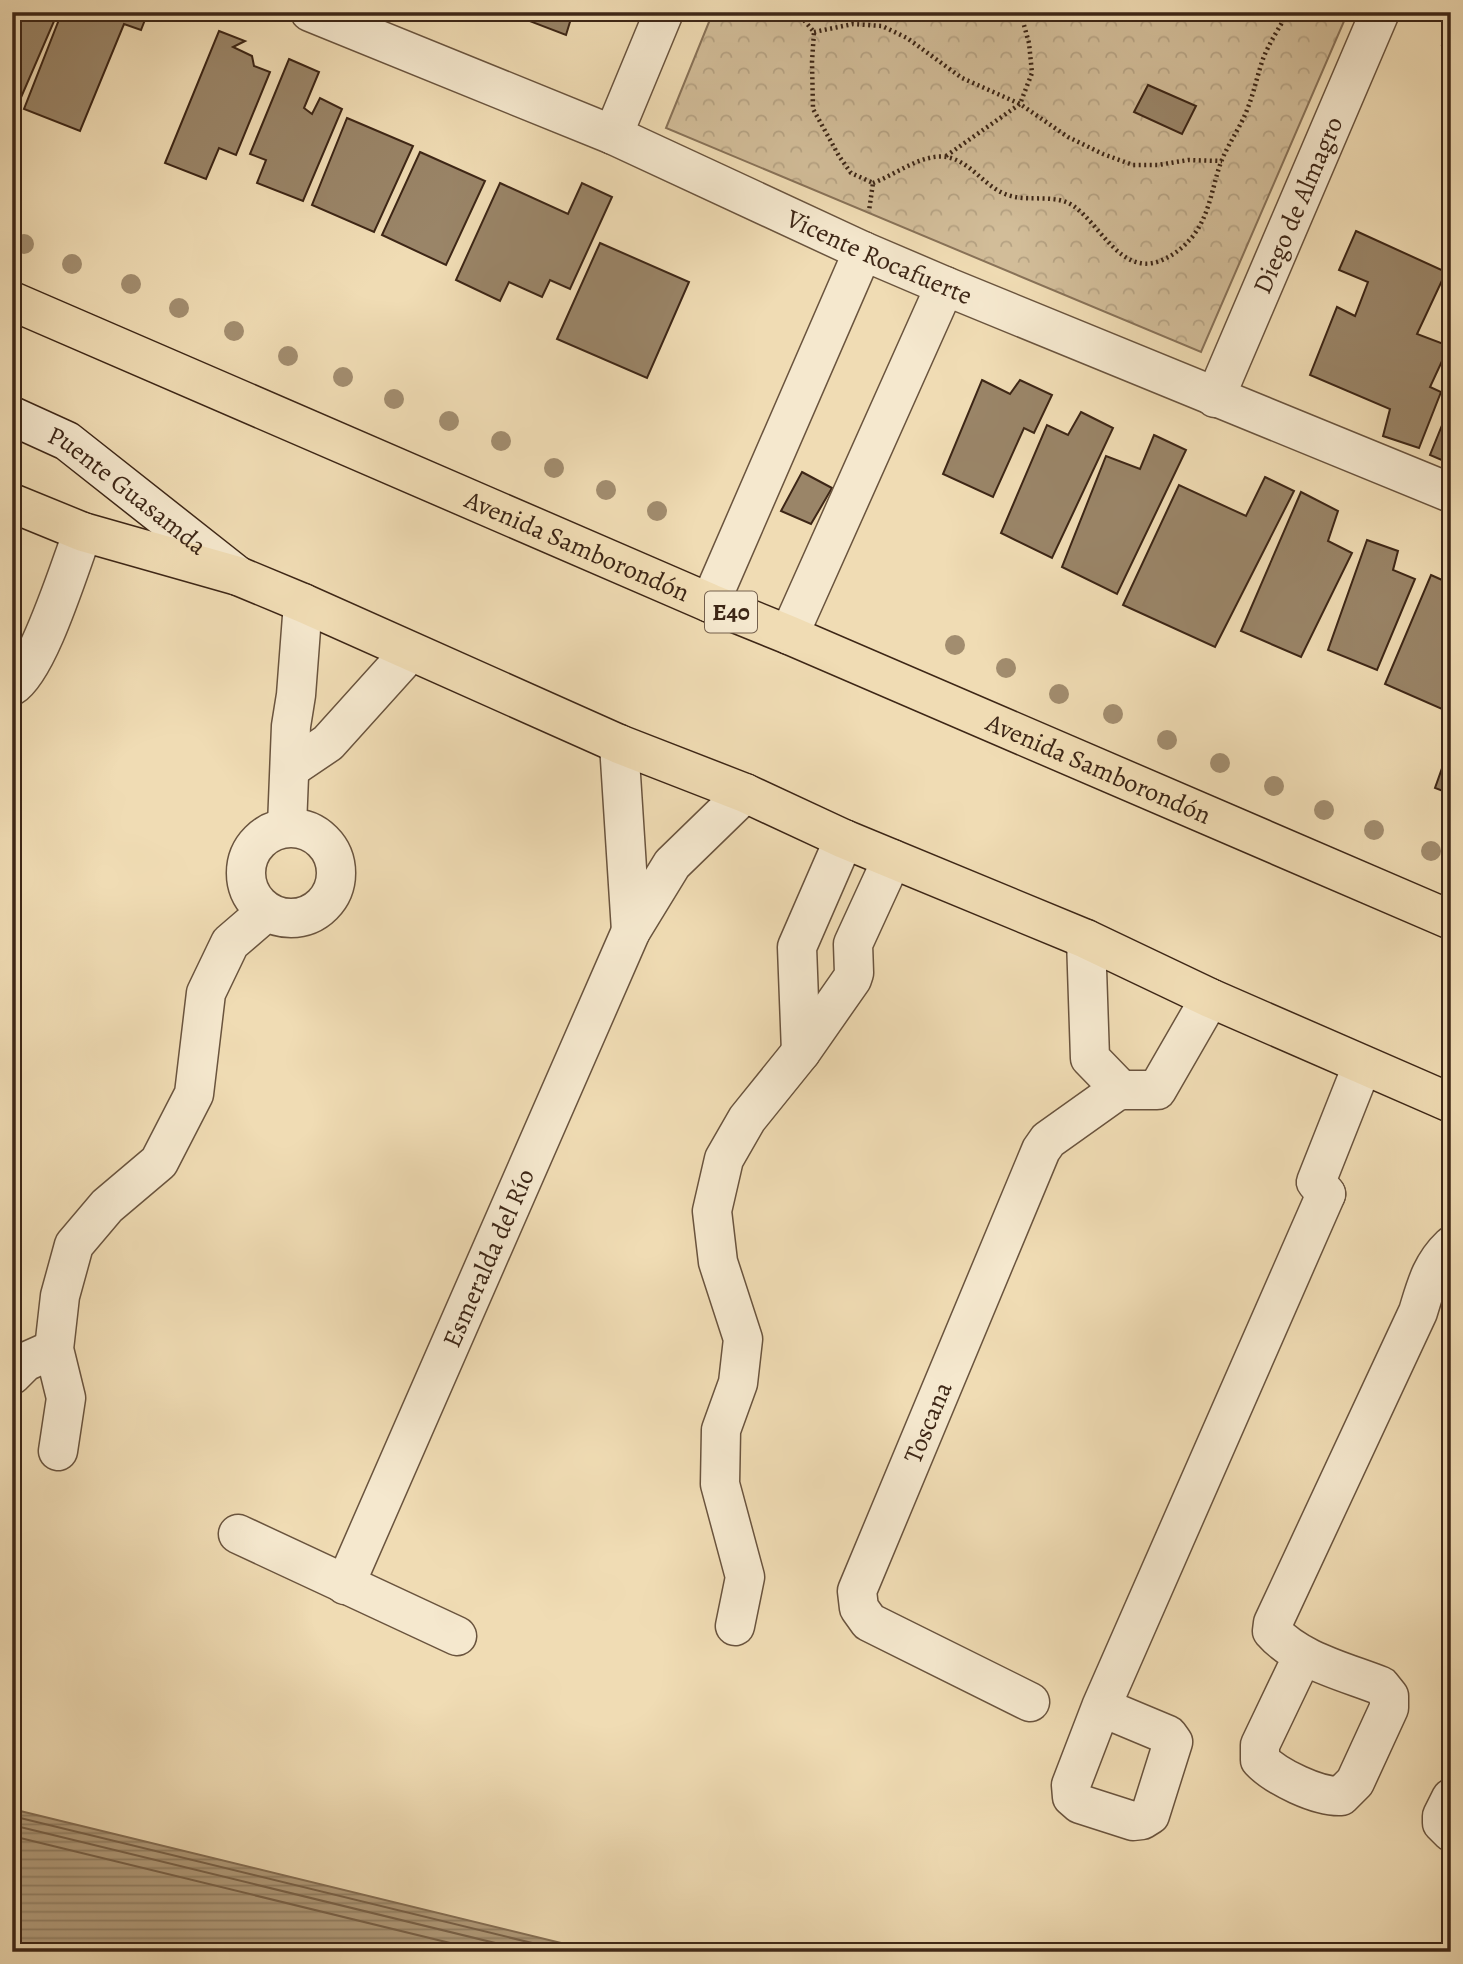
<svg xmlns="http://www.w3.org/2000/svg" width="1463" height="1964" viewBox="0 0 1463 1964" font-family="Alegreya,serif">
<defs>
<pattern id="forest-crowns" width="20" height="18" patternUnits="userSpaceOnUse" patternTransform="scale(1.75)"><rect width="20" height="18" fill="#d2bd99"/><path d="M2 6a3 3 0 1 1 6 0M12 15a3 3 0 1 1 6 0" fill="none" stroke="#b5a283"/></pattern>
<pattern id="water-rules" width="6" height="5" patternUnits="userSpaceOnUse" patternTransform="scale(1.75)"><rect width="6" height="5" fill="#b39e7e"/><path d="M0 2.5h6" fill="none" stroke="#938166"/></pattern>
</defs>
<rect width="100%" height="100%" fill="#f0dcb4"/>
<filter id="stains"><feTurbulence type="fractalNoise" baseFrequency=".00286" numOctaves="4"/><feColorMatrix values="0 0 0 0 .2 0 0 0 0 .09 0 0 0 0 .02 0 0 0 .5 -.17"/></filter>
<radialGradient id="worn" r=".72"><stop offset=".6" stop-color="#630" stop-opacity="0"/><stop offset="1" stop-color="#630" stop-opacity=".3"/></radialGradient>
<polygon fill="url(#forest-crowns)" stroke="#887258" stroke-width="2" points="713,12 1348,12 1201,352 666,128"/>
<polygon fill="url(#water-rules)" stroke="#846e54" stroke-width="2" points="12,1809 598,1952 12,1952"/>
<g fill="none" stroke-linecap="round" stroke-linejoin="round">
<g stroke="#78624a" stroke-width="2">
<polyline points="12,1816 569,1952"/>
<polyline points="12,1825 532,1952"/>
<polyline points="12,1836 487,1952"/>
</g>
</g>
<g fill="#9a8568" stroke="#3d2616" stroke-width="2">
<polygon points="12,12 58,12 13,116 12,116"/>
<polygon points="62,12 148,12 141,30 124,24 80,131 24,109"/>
<polygon points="506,12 573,12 566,35"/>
<polygon points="1252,12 1271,12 1267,19"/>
<polygon points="1451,26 1451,49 1442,45"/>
<polygon points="219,31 245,41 233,47 252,56 254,66 270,72 236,155 219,148 206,179 165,163"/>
<polygon points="289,59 319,72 304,108 312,114 320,98 342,109 303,201 257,183 266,160 250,154"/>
<polygon points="1148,85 1196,106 1182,134 1134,112"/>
<polygon points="347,118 413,146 374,232 312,205"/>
<polygon points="420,152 485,181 446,265 382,235"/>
<polygon points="500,183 568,214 582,183 612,197 570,289 550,280 542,297 509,282 500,301 456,280"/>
<polygon points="1356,231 1446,272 1417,334 1449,346 1430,387 1441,392 1419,448 1383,436 1390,409 1310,375 1337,307 1355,316 1368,282 1339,270"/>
<polygon points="600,243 689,282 647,378 557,339"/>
<polygon points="982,380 1010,394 1020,380 1052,395 1034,433 1024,428 993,497 943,474"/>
<polygon points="1451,403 1451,464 1430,455"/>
<polygon points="1081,412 1113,428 1052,558 1001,533 1047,425 1068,435"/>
<polygon points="1154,435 1186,450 1117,594 1062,567 1106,456 1140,469"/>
<polygon points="802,472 832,488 811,524 781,511"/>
<polygon points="1265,477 1294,491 1215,647 1123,605 1179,485 1246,516"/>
<polygon points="1301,492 1338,511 1328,541 1352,553 1301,657 1241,631"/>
<polygon points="1367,540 1398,551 1393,570 1415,579 1377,670 1328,650"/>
<polygon points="1431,575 1451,584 1451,689 1442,709 1385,684"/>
<polygon points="1451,743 1451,794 1435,788"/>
</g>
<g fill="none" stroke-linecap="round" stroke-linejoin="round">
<defs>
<g id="minor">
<path id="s1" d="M310,12L613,135L863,251L945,286L1451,493"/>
<polyline points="613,135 664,12"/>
<path id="s2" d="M1215,398L1380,12"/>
<polyline points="710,603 863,251"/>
<polyline points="789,635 945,286"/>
<path d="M12,686C39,669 70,565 83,532"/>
<polyline points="619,744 631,931"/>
<polyline points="291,768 328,743 410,652"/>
<polyline points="287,826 291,726 296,695 303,603"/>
<circle cx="291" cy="873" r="45"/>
<polyline points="1086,939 1090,1058 1121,1090"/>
<polyline points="801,1052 797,947 844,839"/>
<polyline points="1326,1194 1316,1182 1362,1066"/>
<polyline points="12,1375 25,1362 54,1349"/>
<polyline points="58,1451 66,1398 54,1349 60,1296 74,1245 107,1206 159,1162 194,1094 206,993 230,943 266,912"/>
<polyline points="238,1534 457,1636"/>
<path id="s3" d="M345,1585L631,931L672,864L745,793"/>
<polyline points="735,1626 745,1577 720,1484 721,1430 738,1383 743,1339 718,1262 712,1211 724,1159 747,1119 801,1052 852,979 854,973 853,944 892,859"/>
<path d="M1303,1655L1260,1745V1760C1276,1777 1318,1797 1341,1796L1355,1782L1389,1708V1696L1381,1686C1346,1672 1298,1661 1272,1631L1273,1623L1418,1312C1426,1286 1431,1265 1451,1246"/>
<path id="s4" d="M1030,1702L869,1622L859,1608L857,1591L1041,1150L1048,1140L1114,1093L1121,1090H1157L1210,998"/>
<polyline points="1101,1707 1168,1735 1173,1742 1150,1815 1142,1820 1133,1821 1080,1804 1072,1797 1071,1785 1101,1707 1326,1194"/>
<polyline points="1451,1798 1442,1816 1442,1823 1451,1832"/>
</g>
<g id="secondary">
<path id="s5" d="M12,416L67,441L238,576"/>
</g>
<g id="trunk">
<path id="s6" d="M12,301L710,603L789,635L1451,920"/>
<polyline points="12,503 83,532 238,576 303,603 619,744 745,793 844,839 1086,939 1210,998 1451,1103"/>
</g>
</defs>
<use href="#minor" stroke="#6a543e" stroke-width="41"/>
<use href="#secondary" stroke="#3d2616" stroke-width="41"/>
<use href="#trunk" stroke="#3d2616" stroke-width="41"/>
<g stroke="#3d2616" stroke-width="4.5" stroke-dasharray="2 3.5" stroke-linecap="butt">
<polyline points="797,12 814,32 812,62 813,109 839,156 851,173 873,183 869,211"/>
<polyline points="814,32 853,24 882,26 907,38 962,78 1020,104 1068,137 1103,154 1133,165 1158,165 1188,160 1222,161"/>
<polyline points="946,156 1020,104 1032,73 1029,43 1022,18 1017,12"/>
<path d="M873,183C895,175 922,153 947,157C971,162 983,185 1005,194C1026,203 1052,193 1072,205C1100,223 1120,276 1160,261C1174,255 1183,248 1193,236C1210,214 1212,187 1221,162C1228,144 1240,128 1247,110C1254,93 1257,76 1263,59C1269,43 1280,27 1288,12"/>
</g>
<use href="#minor" stroke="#f5e8ce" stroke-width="38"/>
<use href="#secondary" stroke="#f5e8ce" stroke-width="38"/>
<use href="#trunk" stroke="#f0dcb4" stroke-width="38"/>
</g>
<g fill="#a28d6f">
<circle cx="24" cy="244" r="10"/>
<circle cx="72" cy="264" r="10"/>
<circle cx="131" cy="284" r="10"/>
<circle cx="179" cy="308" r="10"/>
<circle cx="234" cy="331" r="10"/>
<circle cx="288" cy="356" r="10"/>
<circle cx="343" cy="377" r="10"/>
<circle cx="394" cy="399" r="10"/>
<circle cx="449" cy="421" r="10"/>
<circle cx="501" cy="441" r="10"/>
<circle cx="554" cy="468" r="10"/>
<circle cx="606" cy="490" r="10"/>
<circle cx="657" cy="511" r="10"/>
<circle cx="955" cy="645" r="10"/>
<circle cx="1006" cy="668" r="10"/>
<circle cx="1059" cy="694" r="10"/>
<circle cx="1113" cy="714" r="10"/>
<circle cx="1167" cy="740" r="10"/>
<circle cx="1220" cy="763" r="10"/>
<circle cx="1274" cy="786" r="10"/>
<circle cx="1324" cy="810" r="10"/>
<circle cx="1374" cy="830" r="10"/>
<circle cx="1431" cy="851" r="10"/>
</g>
<g text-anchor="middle" stroke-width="5" stroke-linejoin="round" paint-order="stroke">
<rect fill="#f5e8ce" stroke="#74604d" stroke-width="2" x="705" y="591.5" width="52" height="41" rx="5"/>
<g font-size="24" font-weight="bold" fill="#3d2616">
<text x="731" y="620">E40</text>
</g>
<g font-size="26" fill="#3d2616" stroke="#f5e8ce">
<text dy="9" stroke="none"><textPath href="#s2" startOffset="210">Diego de Almagro</textPath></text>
<text dy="9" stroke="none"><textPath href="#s1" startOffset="620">Vicente Rocafuerte</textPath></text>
<text dy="9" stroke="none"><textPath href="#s5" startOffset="138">Puente Guasamda</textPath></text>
<text dy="9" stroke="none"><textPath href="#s6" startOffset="616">Avenida Samborondón</textPath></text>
<text dy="9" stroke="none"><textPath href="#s6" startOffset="1183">Avenida Samborondón</textPath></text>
<text dy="9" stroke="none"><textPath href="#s3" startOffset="357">Esmeralda del Río</textPath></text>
<text dy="9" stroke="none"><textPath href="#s4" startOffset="397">Toscana</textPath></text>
</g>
</g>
<rect width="1463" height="1964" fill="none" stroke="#f0dcb4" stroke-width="42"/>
<rect x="14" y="14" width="1435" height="1936" fill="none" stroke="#3d2616" stroke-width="3.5"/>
<rect x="21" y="21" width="1421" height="1922" fill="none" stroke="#3d2616" stroke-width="2"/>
<rect width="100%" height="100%" filter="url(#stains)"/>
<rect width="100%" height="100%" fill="url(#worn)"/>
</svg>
